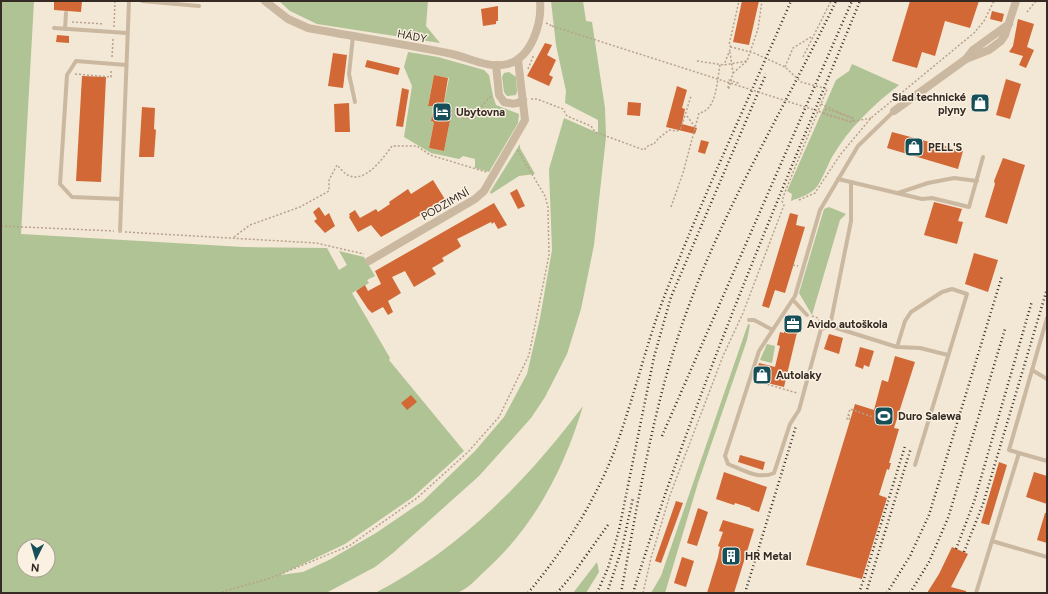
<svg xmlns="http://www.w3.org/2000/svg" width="1048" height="594" viewBox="0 0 1048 594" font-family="Figtree,sans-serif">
<rect width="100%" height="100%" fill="#f3e7d5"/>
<g fill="#afc394" fill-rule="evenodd">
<path d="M1,1H34L21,234L243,247L327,248L339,270L347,265L339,251L364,257L375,276L367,280L369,283L352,293L390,358L389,360L464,451L413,497L345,544L280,575L303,572L329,560L376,533L423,501L475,451L504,417L527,374L540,318L552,250L549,169L564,118L598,133V120L565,103L566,91L556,45L551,1H583L586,21L592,22L605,108L606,137L594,245L581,309L567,354L545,397L531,418L479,476L393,553L375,567L326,593H1ZM24,546H48V570H24Z"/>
<polygon points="279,1 428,1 426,26 440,43 317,24 290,11"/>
<path d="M408,52L438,57L484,70L489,75L493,96L496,105L519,114L518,123L489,172L475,168V159L463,156L459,159L431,153L404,137L412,86L404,67ZM434,75L449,78L443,108L452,110L444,151L429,148L434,122L431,121L434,106L428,105Z"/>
<path d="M852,64L899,85C873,105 849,128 832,157C828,164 820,185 815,189C808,195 799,198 791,201L792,194L787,191L836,80L849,71Z"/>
<polygon points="509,72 516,77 517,91 516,95 507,96 504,92 502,77 504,73"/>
<polygon points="530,128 520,144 520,148 535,174 519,176 491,194 490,192"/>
<polygon points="829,207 846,214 840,220 812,315 799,293 824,209"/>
<polygon points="748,324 750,325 747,340 698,483 665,593 651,593 661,576"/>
<polygon points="767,344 775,346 772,363 760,360"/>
<path d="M583,406C564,469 534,527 485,571C477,578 469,588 459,592C452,594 388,593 375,593C460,549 526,482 583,406Z"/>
<polygon points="597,562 599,572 586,593 573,593"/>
</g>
<g fill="#d16835">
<polygon points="54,1 82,1 81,12 54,10"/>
<polygon points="742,1 759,1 749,45 733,42"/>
<polygon points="910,1 979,1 970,28 945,21 935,56 922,52 917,68 892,61"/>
<polygon points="498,6 498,21 496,21 496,24 483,26 481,9"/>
<polygon points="992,11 1004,14 1002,22 990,19"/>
<polygon points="1018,19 1034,24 1027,47 1034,50 1026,68 1019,65 1023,56 1009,52 1013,46"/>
<polygon points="57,35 69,36 69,43 56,42"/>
<polygon points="545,43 552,45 547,55 556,60 549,75 553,77 549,86 527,76"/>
<polygon points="333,53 347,55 343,88 328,86"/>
<polygon points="367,60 400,68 398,75 365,67"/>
<polygon points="434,75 448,78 443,108 452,110 444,151 429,148 434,122 431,121 434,106 428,106"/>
<polygon points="82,76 106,77 101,182 76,181"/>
<polygon points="1006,79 1021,84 1010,119 996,115"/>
<polygon points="677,86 687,90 682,108 685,109 682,124 697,128 695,134 666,127"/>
<polygon points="402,88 409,90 403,127 396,126"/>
<polygon points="628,102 641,103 640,116 627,115"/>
<polygon points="349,103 350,132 335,132 334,104"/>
<polygon points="142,107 155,108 154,129 156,130 154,157 139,157"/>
<polygon points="892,132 963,151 958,169 887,148"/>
<polygon points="701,140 709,142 705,154 698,152"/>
<polygon points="1003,158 1025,165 1007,224 985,217 995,184 994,181"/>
<polygon points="433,180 446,201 381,237 371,225 358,232 349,217 350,216 349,214 355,210 360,218 376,209 378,212 390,204 389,202 408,189 411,194"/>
<polygon points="517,189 525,206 518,209 510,193"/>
<polygon points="934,202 962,209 958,221 963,222 957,244 924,235"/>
<polygon points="494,203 507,225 498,229 494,222 492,224 491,222 457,239 461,246 459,248 442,258 444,261 432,268 436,274 431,277 414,287 405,271 392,277 401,293 388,301 393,312 388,315 383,307 372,313 368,309 356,291 365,285 368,291 381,284 375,271"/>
<polygon points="319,207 325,216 329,213 335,226 325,233 314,221 317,219 313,212"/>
<polygon points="790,213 798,215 796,225 805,227 785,293 775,290 769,308 762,306"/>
<polygon points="974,253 998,260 988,292 965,284"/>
<polygon points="787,317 800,320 784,387 755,380 759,363 775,367 780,346 777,345 780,332 784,333"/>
<polygon points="829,334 843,338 839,354 824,349"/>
<polygon points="860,347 874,351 869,367 864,365 863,369 855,366"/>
<polygon points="895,356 915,362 894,428 899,429 889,463 891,463 889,470 887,469 879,495 887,498 862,579 806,565 855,404 874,410 882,380 888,382"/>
<polygon points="411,395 417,402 407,410 401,403"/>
<polygon points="740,455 765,462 763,470 738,462"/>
<polygon points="999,462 1007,465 989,525 981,523"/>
<polygon points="724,472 767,487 759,512 750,509 751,508 735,503 734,505 716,499"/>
<polygon points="1034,472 1047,476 1047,504 1026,497"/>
<polygon points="676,501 683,503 661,563 655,561"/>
<polygon points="698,508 708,512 697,546 687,543"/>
<polygon points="1045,513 1047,513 1047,543 1037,540"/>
<polygon points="723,520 754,529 734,593 707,593 718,557 720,547 718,546 723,532 719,531"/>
<polygon points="952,547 968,554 951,587 966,591 966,593 927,593 939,574"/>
<polygon points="682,557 694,561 686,587 674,583"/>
</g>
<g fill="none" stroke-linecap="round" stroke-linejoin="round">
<g stroke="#b7a28b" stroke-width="1.5" stroke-dasharray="2 2" stroke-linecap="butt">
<polyline points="1027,12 1036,1"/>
<polyline points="72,22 104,24"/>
<polyline points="546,23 552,26"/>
<polyline points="114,27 115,1"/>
<polyline points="731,47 729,45 739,1"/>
<polyline points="112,57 113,39"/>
<polyline points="803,57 831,1"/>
<polyline points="697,61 724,65 747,61 758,29 762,1"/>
<polyline points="785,67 793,48 811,37"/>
<polyline points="528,69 534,54"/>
<polyline points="733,73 747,61"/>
<polyline points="75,74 111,77 111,71"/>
<polyline points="728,88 729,88 733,73 730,52"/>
<polyline points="728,88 729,80 738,83 738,85"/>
<polyline points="531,99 537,99 563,109 567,116 591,126 595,132 644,150 649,145 654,144 658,139 669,130 677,131 681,128 691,96"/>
<polyline points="821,104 851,118 850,122"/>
<polyline points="826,109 824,114 850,122 871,118"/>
<path d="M451,115C457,116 464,119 470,118C478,118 482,101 492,96"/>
<polyline points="687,116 695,127"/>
<polyline points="799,200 815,193 840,155 871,118 974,33 984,21 994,1"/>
<path d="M671,207L683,173L699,113C717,111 717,79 720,65"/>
<polyline points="1,226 114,231"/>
<polyline points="125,232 316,243 364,254"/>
<path d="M234,237L250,225L300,207L329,191V180L337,165C340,168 343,172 346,174C364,186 383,158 392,146H417L430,155L486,172"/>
<polyline points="793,265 798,266"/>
<polyline points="812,316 818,318 820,323"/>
<polyline points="756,381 797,393"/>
<polyline points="848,415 850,416 849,420 847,419 850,409 873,417"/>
<polyline points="218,593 271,578 349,546 417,498 468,452 499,417 529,355 549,255 548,207 545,196 517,149"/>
<polyline points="643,593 651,558 670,495 723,356 743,313 784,205 782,201 785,192 827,89 801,82 785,67 754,53 731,47 724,65"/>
</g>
<g stroke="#cbb8a1" stroke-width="4">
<polyline points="142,1 199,6"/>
<polyline points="54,28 127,33"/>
<polyline points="65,29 66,13"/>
<polyline points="353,36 349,74 355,102"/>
<path d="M894,111L858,146L820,210L795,296L759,351L725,456L728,464C743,470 759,480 774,473L790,424L799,410L821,329L830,326L897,347L920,348L948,355"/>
<polyline points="838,179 922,199 932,198 969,207 983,157"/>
<polyline points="898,193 928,183 954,178 977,181"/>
<polyline points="121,199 72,197 60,184 67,75 76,61 126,65"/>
<polyline points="120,231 129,1"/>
<polyline points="793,300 807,315"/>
<polyline points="749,320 754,320 771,329"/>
<polyline points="830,326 851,221 851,182"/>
<polyline points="897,347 905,321 911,312 942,292 952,289 967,294 915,465"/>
<polyline points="1032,370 1047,379"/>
<polyline points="1019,453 1009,450 1047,318"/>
<polyline points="992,541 1047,557"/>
<polyline points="976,593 1019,453 1047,461"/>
</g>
<g stroke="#cbb8a1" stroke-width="8">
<path d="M265,1L288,19L308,28C356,37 404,44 452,54C470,58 489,69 508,64C532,57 542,23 540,1"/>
<polyline points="966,59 973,50 1009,24"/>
<path d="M496,65L499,95L504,102C512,104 516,105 523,100"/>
<polyline points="894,111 966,59 989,50 1001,41 1005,35 1016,1"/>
<polyline points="369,261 475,199 484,191 525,120 518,60"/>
</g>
<g stroke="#352b24" stroke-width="2.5" stroke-dasharray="1 3" stroke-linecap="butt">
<polyline points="662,436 852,1"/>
<polyline points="956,549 974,502 1032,301"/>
<polyline points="964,552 983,504 1047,289"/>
<path d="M528,593C563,551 591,508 612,457C633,403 645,346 666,292C704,194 749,98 791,1"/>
<polyline points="557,593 573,574 608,525"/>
<polyline points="597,593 608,568 619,530 654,357 671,297 766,74"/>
<polyline points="607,593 622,548 633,498"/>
<path d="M621,593C639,497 654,400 688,308C727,201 787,104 836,1"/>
<path d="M633,593C695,391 780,196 860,1"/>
<polyline points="745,593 796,426"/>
<polyline points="859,593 865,576 905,446"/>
<polyline points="866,593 911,448"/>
<polyline points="887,593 910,556 929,515 1002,276"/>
<polyline points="910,593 929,562 948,518 1005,329"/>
</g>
<polyline stroke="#b7a28b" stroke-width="1.5" stroke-dasharray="2 2" stroke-linecap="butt" points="552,26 852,122 854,118 826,109"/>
</g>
<defs>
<symbol id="shop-square" viewBox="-11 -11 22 22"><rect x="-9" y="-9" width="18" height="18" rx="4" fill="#174f59" stroke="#faf1e2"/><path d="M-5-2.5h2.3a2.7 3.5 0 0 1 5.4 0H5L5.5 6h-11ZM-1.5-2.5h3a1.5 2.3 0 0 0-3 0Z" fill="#fff"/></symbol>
<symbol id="hotel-square" viewBox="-11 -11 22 22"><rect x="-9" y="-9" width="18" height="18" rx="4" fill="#174f59" stroke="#faf1e2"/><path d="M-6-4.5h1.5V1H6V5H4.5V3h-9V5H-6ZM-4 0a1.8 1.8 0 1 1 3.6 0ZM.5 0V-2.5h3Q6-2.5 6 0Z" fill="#fff"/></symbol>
<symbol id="office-square" viewBox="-11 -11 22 22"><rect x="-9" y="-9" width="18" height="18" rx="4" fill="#174f59" stroke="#faf1e2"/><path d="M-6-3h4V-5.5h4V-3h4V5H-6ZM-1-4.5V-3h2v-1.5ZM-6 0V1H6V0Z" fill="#fff"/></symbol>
<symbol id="stadium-square" viewBox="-11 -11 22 22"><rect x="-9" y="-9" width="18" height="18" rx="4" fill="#174f59" stroke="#faf1e2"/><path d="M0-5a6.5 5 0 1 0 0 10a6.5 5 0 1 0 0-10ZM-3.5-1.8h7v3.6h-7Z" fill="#fff"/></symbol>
<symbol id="building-square" viewBox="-11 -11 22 22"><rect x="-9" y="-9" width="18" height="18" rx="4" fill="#174f59" stroke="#faf1e2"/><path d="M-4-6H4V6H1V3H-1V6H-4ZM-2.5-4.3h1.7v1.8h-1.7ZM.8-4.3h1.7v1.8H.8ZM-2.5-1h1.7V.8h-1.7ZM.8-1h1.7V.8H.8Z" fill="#fff"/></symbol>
</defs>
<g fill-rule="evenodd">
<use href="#shop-square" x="969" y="92" width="22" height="22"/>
<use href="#hotel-square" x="431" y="101" width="22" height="22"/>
<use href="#shop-square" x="903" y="136" width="22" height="22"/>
<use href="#office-square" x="782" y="313" width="22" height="22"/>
<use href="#shop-square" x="751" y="364" width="22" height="22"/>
<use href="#stadium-square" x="873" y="405" width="22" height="22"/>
<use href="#building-square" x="720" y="545" width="22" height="22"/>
</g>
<g text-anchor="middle" stroke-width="3" stroke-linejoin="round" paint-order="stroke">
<g font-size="11" fill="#352b24" stroke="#faf1e2">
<text transform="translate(412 36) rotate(10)" y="4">HÁDY</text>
<text transform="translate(445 204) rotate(-30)" y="4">PODZIMNÍ</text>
</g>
<g font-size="11" font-weight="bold" fill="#352b24" stroke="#faf1e2" text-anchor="start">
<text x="966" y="101" text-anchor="end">Siad technické<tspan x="966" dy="13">plyny</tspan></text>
<text x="456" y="116">Ubytovna</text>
<text x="928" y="151">PELL'S</text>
<text x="807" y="328">Avido autoškola</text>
<text x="776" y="379">Autolaky</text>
<text x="898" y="420">Duro Salewa</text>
<text x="745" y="560">HR Metal</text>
</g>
</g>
<rect width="1048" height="594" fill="none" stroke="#352b24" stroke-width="4"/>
<g transform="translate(36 558) rotate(185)"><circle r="19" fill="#faf1e2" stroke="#aba296"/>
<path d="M0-3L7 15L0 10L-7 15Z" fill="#174f59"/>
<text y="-6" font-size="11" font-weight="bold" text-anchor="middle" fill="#352b24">N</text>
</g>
</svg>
